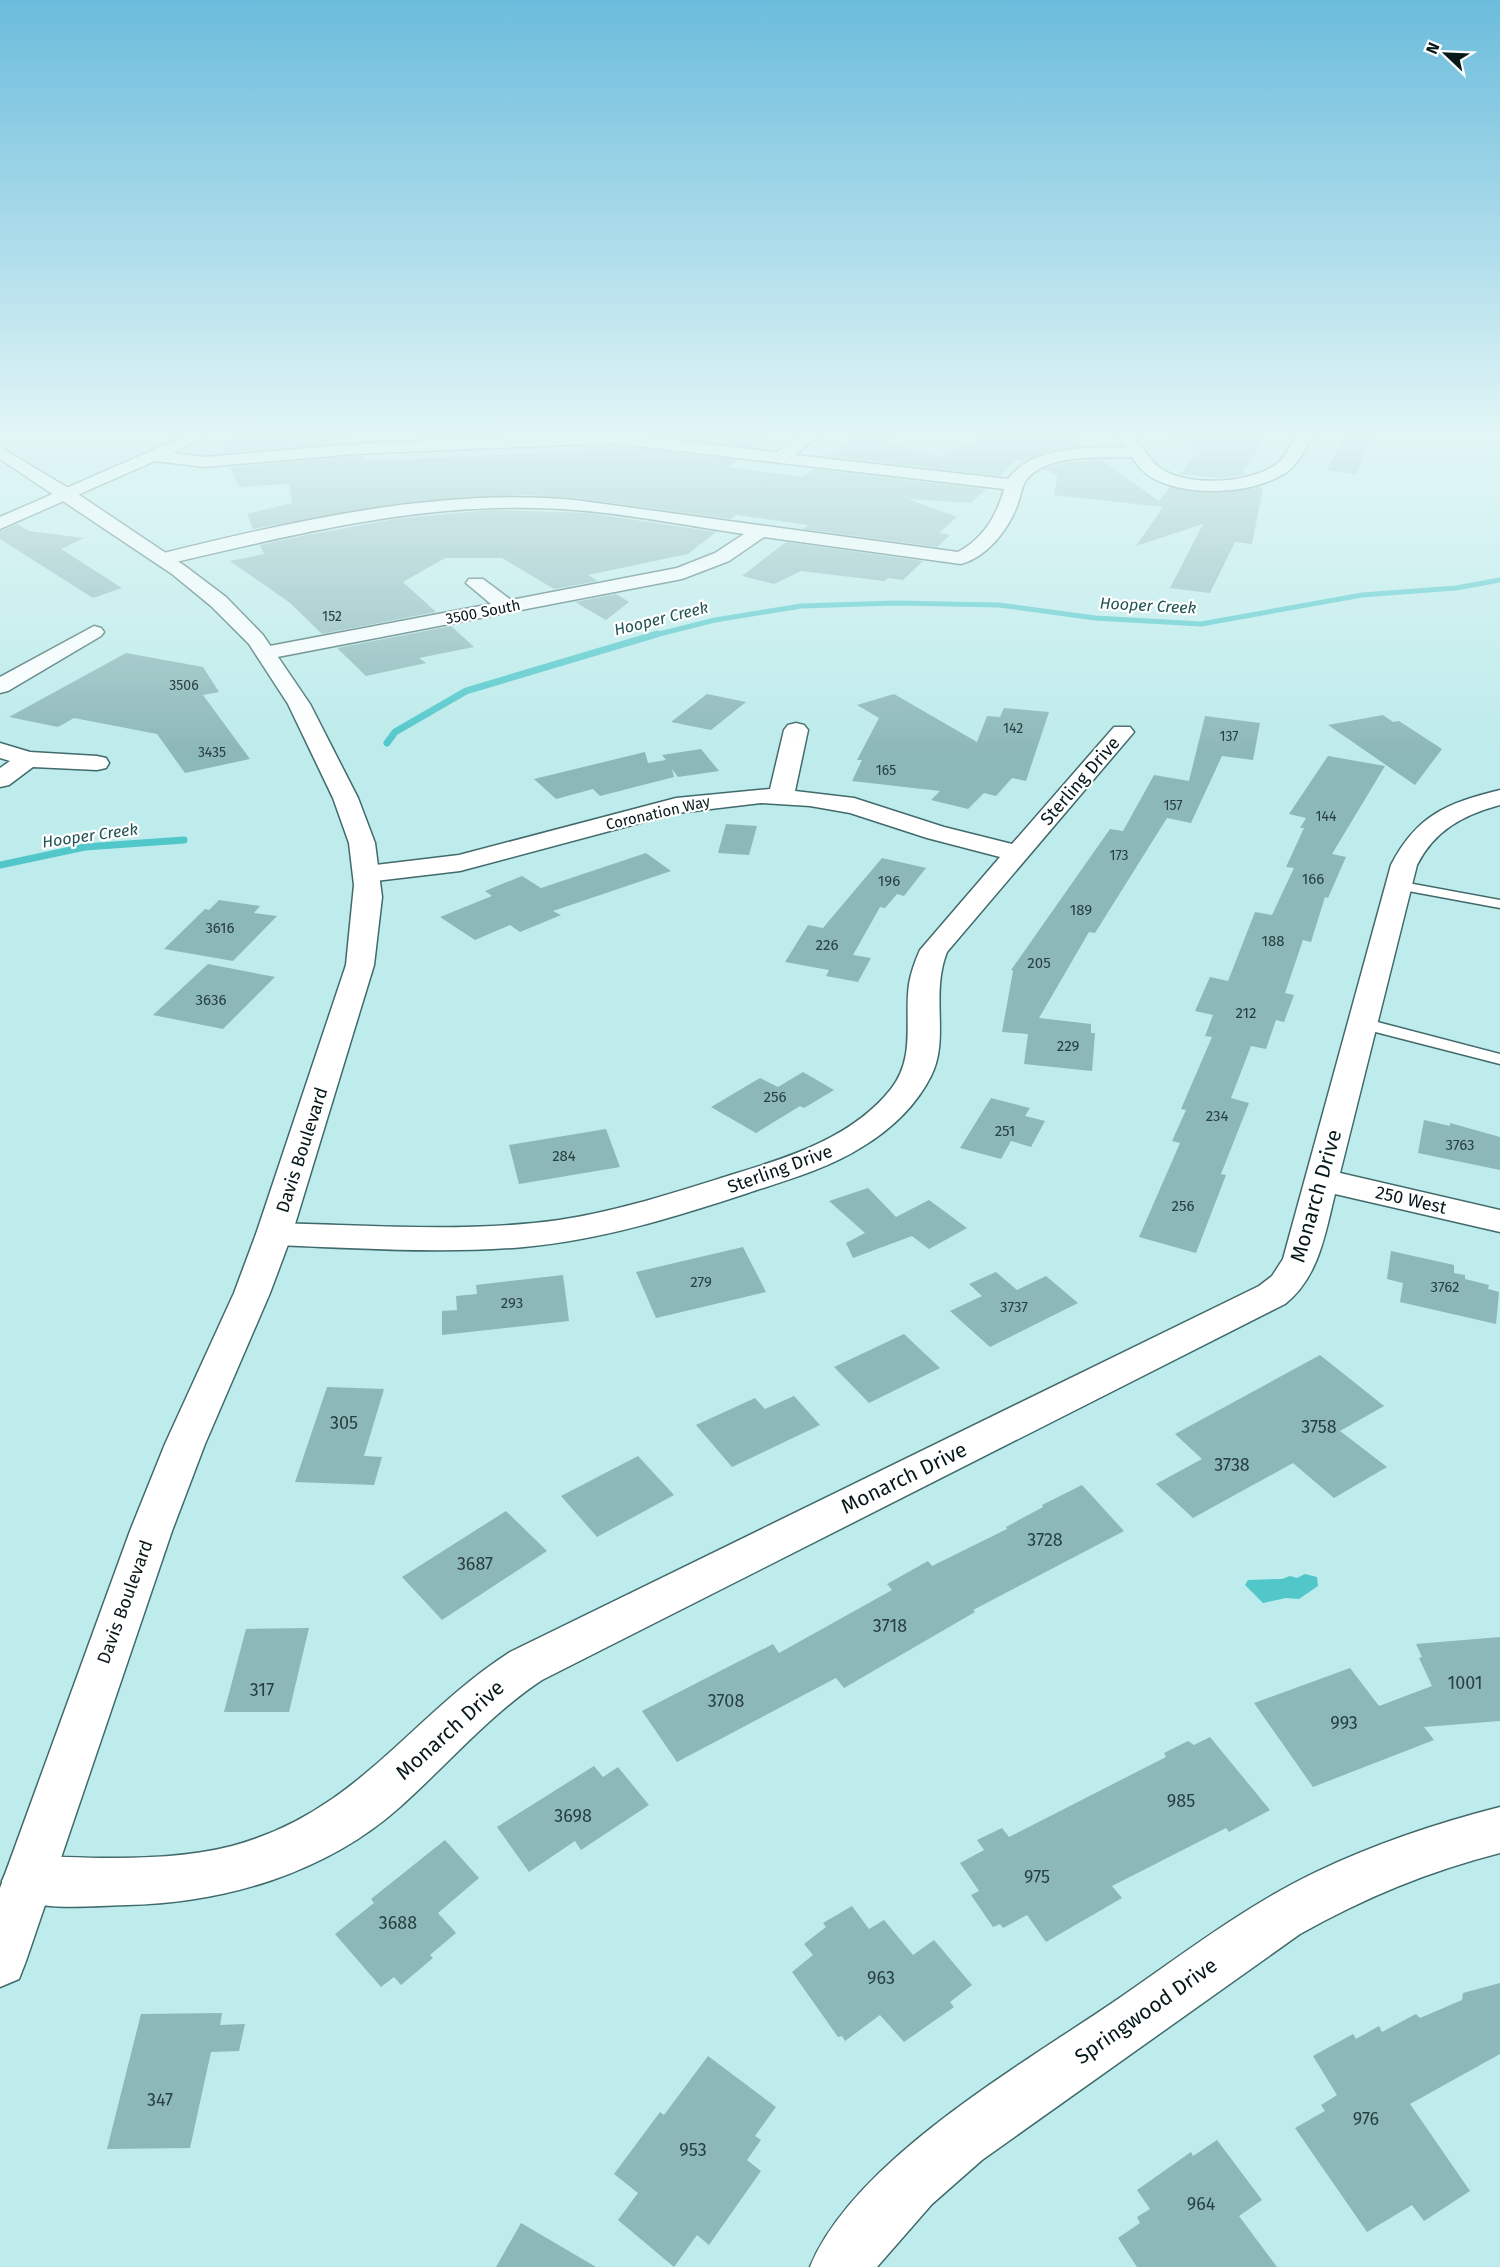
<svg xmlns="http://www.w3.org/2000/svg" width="1500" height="2267" viewBox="0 0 1500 2267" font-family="'Fira Sans',sans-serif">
<rect width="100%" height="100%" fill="#beebeb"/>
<polygon fill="#51c7ca" points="1305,1574 1317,1577 1318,1586 1299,1599 1286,1598 1263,1603 1245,1585 1248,1580 1282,1579 1290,1576 1297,1578"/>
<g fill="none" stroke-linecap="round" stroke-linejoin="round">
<polyline stroke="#51c7ca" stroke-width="5" points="651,636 715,620 801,606 896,603 999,605 1095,618 1201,624 1362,595 1456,588 1500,580"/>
<g stroke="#51c7ca" stroke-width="7">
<polyline points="387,743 395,732 466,691 657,634"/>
<polyline points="0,865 85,847 184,840"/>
</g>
</g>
<g fill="#8db8b9">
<polygon points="308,433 346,433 352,442 224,453 219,441"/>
<polygon points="630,433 773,433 754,447"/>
<polygon points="858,433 895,433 886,441 940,457 978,439 1067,434 1083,446 1046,452 1024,462 1017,459 1000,476 828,456"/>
<polygon points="1168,433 1268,433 1242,473 1244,475 1219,478 1180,474 1196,455"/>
<polygon points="1345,435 1372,438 1356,474 1327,470"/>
<polygon points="610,445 738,460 729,467 803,477 813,469 986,489 971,503 908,499 957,517 939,533 950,535 937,547 803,529 809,525 736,515 731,519 575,498 523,495 417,501 253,529 247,514 292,503 289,484 239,487 230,467 355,456 362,456 365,461 582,451 582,446"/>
<polygon points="1102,460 1159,501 1170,487 1220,493 1260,487 1263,489 1252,544 1235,542 1210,593 1170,588 1203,524 1136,546 1163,507 1054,495 1058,475 1043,469 1068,462"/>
<polygon points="489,510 588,513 716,532 688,554 588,575 598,581 554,589 502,558 445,558 403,582 436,612 322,634 289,602 230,561 264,554 260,545 302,536 395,519"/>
<polygon points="17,524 29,531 84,538 61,549 122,588 93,598 0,539 0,531"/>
<polygon points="786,542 923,561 903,580 888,578 884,581 801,571 774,584 742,576"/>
<polygon points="616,594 629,602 606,620 575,602"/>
<polygon points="451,626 474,647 419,658 426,663 366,676 337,648"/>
<polygon points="126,653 203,667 219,692 203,695 250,759 185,773 157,734 74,718 58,727 9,717"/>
<polygon points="707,694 746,702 711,730 671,722"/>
<polygon points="894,694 977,742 987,716 1000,717 1004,708 1049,712 1026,781 1012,778 996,796 984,793 968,809 931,800 940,791 852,781 862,760 857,760 879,718 857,705"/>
<polygon points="1383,715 1393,722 1399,721 1442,749 1415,785 1328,725"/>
<polygon points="1205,716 1260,723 1253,760 1222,756 1191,823 1167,818 1095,933 1089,932 1039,1018 1091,1024 1091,1033 1095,1033 1092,1071 1024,1064 1028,1034 1002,1032 1013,971 1011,970 1110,829 1123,831 1154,775 1189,781"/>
<polygon points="701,749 719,771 678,777 672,769 674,777 600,796 593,789 556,799 534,779 645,752 648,763 666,760 662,755"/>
<polygon points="1328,756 1385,766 1332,854 1346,857 1328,898 1325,897 1311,942 1303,940 1285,993 1294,995 1284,1022 1276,1020 1266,1049 1251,1046 1231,1098 1249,1103 1221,1174 1226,1175 1196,1253 1139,1237 1180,1143 1172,1141 1186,1110 1181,1109 1212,1037 1205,1036 1213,1015 1195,1011 1210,977 1228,981 1255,912 1272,915 1294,868 1286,867 1304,828 1300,828 1306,818 1289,814"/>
<polygon points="726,824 757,826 749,855 718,853"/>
<polygon points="646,853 671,871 553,911 561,915 520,932 510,925 475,940 440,917 492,896 485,891 522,876 541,888"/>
<polygon points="882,858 926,868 904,896 897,894 885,908 880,907 853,955 871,958 858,982 826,976 829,970 785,962 808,925 823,928"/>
<polygon points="219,900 260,906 254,913 277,916 233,961 164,949 205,909 209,910"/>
<polygon points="208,964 275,977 223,1029 153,1015"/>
<polygon points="803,1072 834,1090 804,1108 800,1106 756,1133 711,1107 760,1078 778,1087"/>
<polygon points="991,1098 1030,1108 1025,1116 1045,1121 1031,1147 1011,1141 1001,1159 960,1148"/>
<polygon points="1424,1120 1450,1126 1450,1123 1500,1137 1500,1170 1418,1153"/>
<polygon points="606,1129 620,1167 519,1184 509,1145"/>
<polygon points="868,1188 896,1217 929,1200 967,1228 929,1249 912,1236 853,1258 846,1243 865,1233 829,1201"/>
<polygon points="743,1247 766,1292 656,1318 636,1272"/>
<polygon points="1391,1251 1454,1265 1454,1273 1465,1275 1465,1279 1489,1285 1488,1289 1499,1292 1496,1324 1400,1302 1403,1283 1387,1279"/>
<polygon points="996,1272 1017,1290 1046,1276 1078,1303 990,1347 950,1311 982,1296 969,1284"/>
<polygon points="563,1275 569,1321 442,1335 442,1311 457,1310 456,1296 477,1294 476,1285"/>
<polygon points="904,1334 940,1368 869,1403 834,1367"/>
<polygon points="1320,1355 1384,1406 1340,1431 1387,1467 1334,1498 1293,1463 1193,1518 1156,1484 1202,1459 1175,1434"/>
<polygon points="327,1387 384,1389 364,1456 382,1457 374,1485 295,1482"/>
<polygon points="794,1396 820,1425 732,1467 696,1425 755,1398 765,1409"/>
<polygon points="638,1456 674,1495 597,1537 561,1496"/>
<polygon points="1082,1485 1124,1531 973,1610 975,1612 844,1688 836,1678 677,1762 642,1711 773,1644 779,1653 892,1590 887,1584 928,1561 932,1566 1007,1529 1006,1527 1043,1507 1042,1505"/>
<polygon points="506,1511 547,1551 442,1620 402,1577"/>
<polygon points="309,1628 289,1712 224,1712 246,1629"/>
<polygon points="1500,1637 1500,1721 1424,1727 1434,1740 1313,1787 1254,1703 1350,1668 1379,1706 1432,1686 1419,1658 1422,1657 1416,1644"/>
<polygon points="1210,1737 1270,1810 1229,1832 1226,1828 1112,1886 1122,1898 1046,1942 1027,1915 1003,1928 1000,1924 993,1927 971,1895 979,1891 960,1863 984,1850 977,1840 1002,1828 1009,1837 1166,1757 1164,1753 1188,1741 1194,1745"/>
<polygon points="594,1766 603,1777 618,1767 649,1805 581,1850 575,1841 529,1872 497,1827"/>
<polygon points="445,1840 479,1878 438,1913 456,1933 430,1955 433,1958 401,1985 394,1977 381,1987 335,1934 374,1903 371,1899"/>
<polygon points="852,1906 869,1929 884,1920 913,1955 934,1940 972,1985 950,2002 954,2007 904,2042 880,2015 845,2041 842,2036 838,2037 792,1972 813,1955 804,1944 826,1927 823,1923"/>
<polygon points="1500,1983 1500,2054 1410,2104 1470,2191 1424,2221 1412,2205 1367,2232 1295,2128 1325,2111 1321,2105 1337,2095 1313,2056 1353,2034 1356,2039 1379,2026 1382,2032 1416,2014 1420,2018 1462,2000 1463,1993"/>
<polygon points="222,2013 220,2025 245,2024 239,2051 211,2052 190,2148 107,2149 141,2014"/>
<polygon points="708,2056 776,2107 755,2136 761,2140 747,2160 761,2171 709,2245 697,2235 674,2267 618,2220 638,2193 614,2174 660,2112 664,2115"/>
<polygon points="1217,2140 1262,2200 1239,2216 1277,2267 1137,2267 1118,2238 1140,2223 1137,2217 1150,2209 1137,2190 1191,2152 1193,2156"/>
<polygon points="521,2223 596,2267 496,2267"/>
</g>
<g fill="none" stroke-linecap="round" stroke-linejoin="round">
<defs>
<g id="lane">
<polygon points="1397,881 1500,900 1500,908 1392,888 1390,885 1392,882"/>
<polygon points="1362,1018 1500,1054 1500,1064 1356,1027 1354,1023 1356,1019"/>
</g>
<g id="street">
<path d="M192,433H213L173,453L205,457L355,444L610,433L777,452L804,433H822L795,455L1008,479C1033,445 1088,448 1125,447L1114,434L1130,433C1141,444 1148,459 1160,468C1188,488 1251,483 1277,464C1287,456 1292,443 1298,433H1314C1307,446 1300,462 1288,471C1256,495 1185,498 1151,477C1143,472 1137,465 1132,457C1101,458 1059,454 1033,473C1021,482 1022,493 1017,506C1008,530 987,557 961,564L764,537L729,561L682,579L267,659L259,658L256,653L259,648L491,604L466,583L469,579H483L511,600L677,568L715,553L744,534C675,524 605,509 536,508C411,504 284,537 163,565L156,563L153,559L156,555C288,522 439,487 575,500L958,552C983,539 997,515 1004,489L610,443L355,454L205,467L155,461L0,529V517Z"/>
<polygon points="94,626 101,628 104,632 101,636 8,691 0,693 0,677"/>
<path d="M796,723L804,725L808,730L795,791L854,798L944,827L1012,844L1114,727H1130L1134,732L947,952C930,995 950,1039 931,1076C916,1106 890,1130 862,1147C827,1169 787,1180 748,1193C675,1217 601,1240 524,1247C441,1254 357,1248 274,1245L261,1242L256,1234L261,1226L274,1223C369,1225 465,1233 559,1220C619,1211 676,1192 734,1174C790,1157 853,1137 891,1089C916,1057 904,1021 909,984C911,972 915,961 920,950L1000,857L927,838L850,813L810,806L761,803L677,813L460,871L367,882L358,880L354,874L358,868L367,866L459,855L676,798L770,789L784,730L788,725Z"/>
<polygon points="0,743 30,752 97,756 106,758 109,763 106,768 97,770 33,767 9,785 0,787 0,768 10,761 0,758"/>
<path d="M1500,790V805C1463,815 1435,830 1417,865L1340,1173L1500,1210V1232L1335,1194C1325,1234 1319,1277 1285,1304L542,1680C488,1716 448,1764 400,1807C326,1873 225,1903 127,1905C90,1906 45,1911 10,1898L2,1881L10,1864C38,1853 70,1858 100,1858C144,1858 189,1857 232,1846C358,1812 408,1718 510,1652L1259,1286L1272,1276L1283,1259L1391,865C1417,815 1447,803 1500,790Z"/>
<path d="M1500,1807V1853C1429,1871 1364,1898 1300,1934L982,2160L932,2204L877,2267H810C854,2160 1023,2064 1118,1999C1182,1955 1245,1906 1316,1872C1375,1844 1437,1823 1500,1807Z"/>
</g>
<polygon id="secondary" points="0,447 75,492 185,566 226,597 263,635 310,704 358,798 375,843 382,897 374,965 292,1234 270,1293 205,1444 172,1531 26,1961 19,1979 0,1987 0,1888 130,1531 165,1444 234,1293 256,1234 346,965 354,885 349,843 333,798 288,704 249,644 211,606 172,574 0,459"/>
</defs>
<use href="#lane" stroke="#416a6b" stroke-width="3"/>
<use href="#street" stroke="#416a6b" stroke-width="3"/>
<use href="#secondary" stroke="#416a6b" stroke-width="3"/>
<use href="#lane" fill="#fff" fill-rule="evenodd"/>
<use href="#street" fill="#fff" fill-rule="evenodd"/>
<use href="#secondary" fill="#fff" fill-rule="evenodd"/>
</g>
<linearGradient id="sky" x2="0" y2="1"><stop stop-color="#6bbcdc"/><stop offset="0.58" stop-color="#e2f6f6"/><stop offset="1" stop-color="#e2f6f6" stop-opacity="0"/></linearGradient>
<rect width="1500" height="750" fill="url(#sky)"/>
<g text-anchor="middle" stroke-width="4.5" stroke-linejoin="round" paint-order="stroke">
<g font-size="14" fill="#284041">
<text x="332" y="621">152</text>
<text x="184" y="690">3506</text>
<text x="1013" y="733">142</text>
<text x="1229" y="741">137</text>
<text x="212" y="757">3435</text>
<text x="886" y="775">165</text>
<text x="1173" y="810">157</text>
<text x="1326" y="821">144</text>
<text x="1119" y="860">173</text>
</g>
<g font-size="15" fill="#071819" stroke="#fff">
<text transform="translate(483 612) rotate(-11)" y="5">3500 South</text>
<text transform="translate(658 813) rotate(-13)" y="5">Coronation Way</text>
</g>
<g font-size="15" fill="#284041">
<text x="1313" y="884">166</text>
<text x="889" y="886">196</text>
<text x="1081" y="915">189</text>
<text x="220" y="933">3616</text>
<text x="1273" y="946">188</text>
<text x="827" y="950">226</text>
<text x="1039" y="968">205</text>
<text x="211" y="1005">3636</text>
<text x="1246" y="1018">212</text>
<text x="1068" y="1051">229</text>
<text x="775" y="1102">256</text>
<text x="1217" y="1121">234</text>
<text x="1005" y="1136">251</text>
<text x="1460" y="1150">3763</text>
<text x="564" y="1161">284</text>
<text x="1183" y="1211">256</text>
<text x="701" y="1287">279</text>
<text x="1445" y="1292">3762</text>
<text x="512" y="1308">293</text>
<text x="1014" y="1312">3737</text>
</g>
<g font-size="16" font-style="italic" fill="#215455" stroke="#fff">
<text transform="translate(1148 605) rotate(3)" y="6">Hooper Creek</text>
<text transform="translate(661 618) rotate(-14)" y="6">Hooper Creek</text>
<text transform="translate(90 835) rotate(-8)" y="6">Hooper Creek</text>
</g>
<g font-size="18" fill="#071819" stroke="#fff">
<text transform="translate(1080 781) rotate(-49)" y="6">Sterling Drive</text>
<text transform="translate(302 1150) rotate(-72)" y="6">Davis Boulevard</text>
<text transform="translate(780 1169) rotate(-20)" y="6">Sterling Drive</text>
<text transform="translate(1411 1200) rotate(13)" y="6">250 West</text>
<text transform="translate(125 1602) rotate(-70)" y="6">Davis Boulevard</text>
</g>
<g font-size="18" fill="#284041">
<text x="344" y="1429">305</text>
<text x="1319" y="1433">3758</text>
<text x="1232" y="1471">3738</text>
<text x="1045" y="1546">3728</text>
<text x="475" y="1570">3687</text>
<text x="890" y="1632">3718</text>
<text x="1465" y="1689">1001</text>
<text x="262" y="1696">317</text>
<text x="726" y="1707">3708</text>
<text x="1344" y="1729">993</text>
<text x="1181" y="1807">985</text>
<text x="573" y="1822">3698</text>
<text x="1037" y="1883">975</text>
<text x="398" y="1929">3688</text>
<text x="881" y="1984">963</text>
<text x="160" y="2106">347</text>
<text x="1366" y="2125">976</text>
<text x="693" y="2156">953</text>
<text x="1201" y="2210">964</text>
</g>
<g font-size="21" fill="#071819" stroke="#fff">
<text transform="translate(1316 1196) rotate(-74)" y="7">Monarch Drive</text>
<text transform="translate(904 1478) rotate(-26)" y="7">Monarch Drive</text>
<text transform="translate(450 1730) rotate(-42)" y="7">Monarch Drive</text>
<text transform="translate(1146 2011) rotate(-35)" y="7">Springwood Drive</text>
</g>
</g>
<g transform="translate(1446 54) rotate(293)" stroke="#ffffff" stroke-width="4.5" paint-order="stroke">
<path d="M0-4.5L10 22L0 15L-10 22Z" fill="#071819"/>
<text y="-9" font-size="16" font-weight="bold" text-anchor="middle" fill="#071819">N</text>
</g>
</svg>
